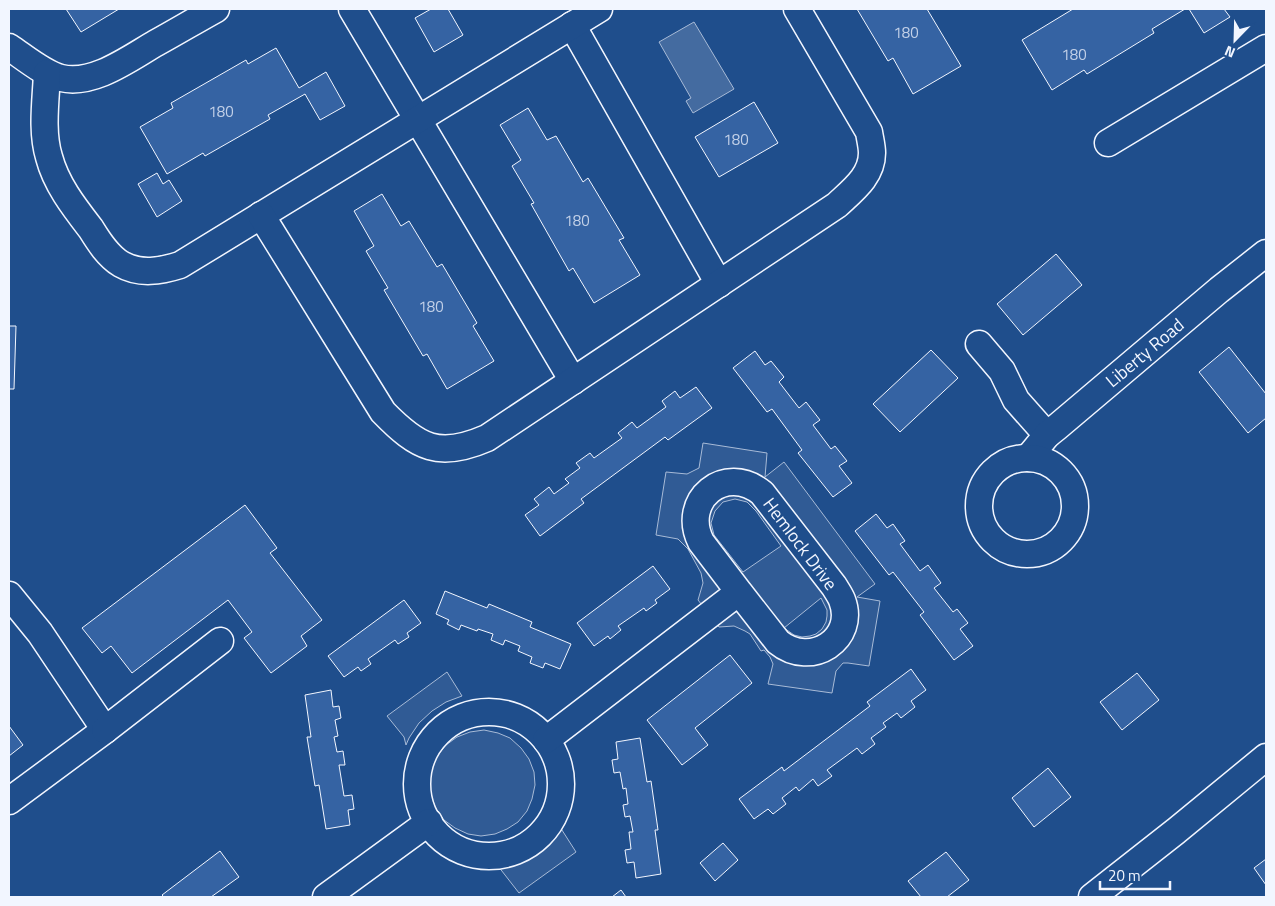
<svg xmlns="http://www.w3.org/2000/svg" width="1275" height="906" viewBox="0 0 1275 906" font-family="'Titillium Web',sans-serif">
<rect width="100%" height="100%" fill="#1f4e8c"/>
<g fill="#305b95" stroke="#a8bbd7" fill-rule="evenodd">
<path d="M703,443L767,453L765,477L784,462L875,584L857,597L880,601L869,666L848,663H843L836,671L832,693L768,684L773,664L770,657L764,650L761,651L750,634L745,631L734,626L719,627L698,600L703,583L701,573L688,549L678,539L656,535L666,472L687,474L699,468ZM735,499L747,502L756,511L781,546L743,572L714,535L711,523L715,511L723,502ZM821,598L827,610V616L826,622L822,629L816,634L810,636L802,637L794,635L784,628Z"/>
<polygon points="447,672 462,696 446,702 432,711 419,723 409,738 406,745 404,737 387,716"/>
<polygon points="484,730 498,733 510,738 521,748 529,759 534,772 535,785 532,799 527,811 518,822 507,829 495,834 481,836 468,834 455,828 444,820 436,809 431,796 429,782 431,768 437,756 446,745 457,737 470,732"/>
<polygon points="560,827 576,852 519,893 498,866 508,865 524,859 539,850 551,839"/>
</g>
<polygon fill="#446ba0" stroke="#a8bbd7" points="694,22 734,89 693,113 686,101 691,98 659,42"/>
<g fill="#3563a3" stroke="#f2f6ff">
<polygon points="66,9 119,9 81,32"/>
<polygon points="431,9 448,9 463,35 434,52 415,18"/>
<polygon points="857,9 927,9 961,66 913,94 893,58 888,61"/>
<polygon points="1073,9 1185,9 1152,29 1154,33 1087,74 1084,70 1052,90 1022,40"/>
<polygon points="1189,9 1224,9 1230,17 1204,33"/>
<polygon points="276,48 299,88 326,72 345,106 320,120 305,94 268,115 270,119 205,156 203,153 167,174 140,127 173,108 171,103 246,60 248,64"/>
<polygon points="754,102 778,143 719,177 695,137"/>
<polygon points="528,108 547,140 556,136 583,182 588,178 624,238 619,240 640,275 594,303 573,268 569,271 531,204 534,203 512,166 521,160 500,125"/>
<polygon points="157,173 163,184 169,180 182,201 157,217 138,184"/>
<polygon points="382,194 401,226 409,221 437,267 442,264 477,323 473,326 494,361 447,389 427,354 423,356 384,290 388,288 366,251 374,246 354,211"/>
<polygon points="1056,254 1082,285 1023,335 997,304"/>
<polygon points="9,326 16,326 14,389 9,389"/>
<polygon points="1229,347 1266,394 1266,418 1248,433 1199,372"/>
<polygon points="931,350 958,378 900,432 873,404"/>
<polygon points="755,351 765,365 771,361 784,377 779,382 799,408 806,402 820,420 813,425 831,449 835,446 847,461 839,466 852,483 833,497 798,453 802,450 772,409 767,412 733,368"/>
<polygon points="696,387 712,408 668,440 665,437 581,499 584,503 540,536 525,515 539,505 534,499 549,487 554,494 569,483 565,479 580,468 576,463 590,453 594,458 622,438 618,433 632,422 637,428 666,407 662,401 675,391 680,398"/>
<polygon points="245,505 277,548 270,553 322,620 301,636 307,646 271,673 244,638 252,632 228,600 132,673 111,646 102,653 82,628"/>
<polygon points="876,514 887,528 893,524 905,541 900,544 920,571 928,565 941,583 934,588 953,612 957,609 968,623 960,629 973,646 954,660 920,615 924,612 893,572 889,575 855,531"/>
<polygon points="653,566 670,589 655,600 657,603 646,611 644,608 618,626 621,630 610,639 608,636 594,646 577,623"/>
<polygon points="445,591 487,608 489,604 532,622 530,627 571,644 560,669 545,663 543,668 530,663 532,657 518,651 520,646 505,640 503,645 491,640 493,634 478,629 477,631 461,625 459,630 447,624 449,620 436,614"/>
<polygon points="404,600 421,623 407,633 409,637 398,644 395,640 368,659 371,664 361,671 358,667 344,677 328,656"/>
<polygon points="730,655 752,683 695,728 708,745 682,765 647,720"/>
<polygon points="911,669 926,690 911,701 915,707 901,718 897,713 883,723 886,727 871,738 875,744 862,754 857,748 827,770 832,776 818,786 813,779 799,791 796,787 782,798 786,804 773,814 768,809 754,819 739,799 782,767 784,771 870,706 867,702"/>
<polygon points="1137,673 1159,700 1122,730 1100,702"/>
<polygon points="331,690 333,707 339,706 341,718 335,720 338,736 334,737 337,752 343,751 345,765 339,765 344,796 352,795 354,809 348,810 350,825 326,829 319,785 315,786 307,737 311,737 305,695"/>
<polygon points="9,726 23,745 9,756"/>
<polygon points="640,738 647,782 651,781 658,830 655,830 661,874 636,878 634,862 627,863 625,850 631,849 629,832 633,832 630,816 625,817 623,805 628,804 626,788 623,789 620,772 614,773 612,760 618,759 616,742"/>
<polygon points="1048,768 1071,797 1034,827 1012,798"/>
<polygon points="723,843 738,860 715,881 700,863"/>
<polygon points="220,851 239,877 211,897 164,897 162,895"/>
<polygon points="946,852 969,880 947,897 921,897 908,881"/>
<polygon points="1266,859 1266,885 1254,868"/>
<polygon points="621,890 626,897 612,897"/>
</g>
<g fill="none" stroke-linecap="round" stroke-linejoin="round">
<defs>
<g id="minor">
<polyline points="352,9 573,381"/>
<polyline points="572,25 719,284"/>
<path d="M9,47C24,57 44,74 61,78C93,86 130,58 156,43C176,32 196,20 216,9"/>
<path d="M47,73C46,99 41,131 49,157C56,184 74,207 91,229C99,242 108,256 121,264C140,275 161,271 180,265L599,9"/>
<polyline points="1108,143 1266,48"/>
<path d="M261,215L383,412C418,448 439,459 487,438L837,205C853,190 872,176 872,153C872,146 870,139 869,132L797,9"/>
<polyline points="979,344 1002,371 1016,400 1047,435"/>
<polyline points="1028,458 1047,435 1057,427 1219,290 1266,253"/>
<circle cx="1027" cy="506" r="48"/>
<polyline points="9,595 40,633 105,730 9,801"/>
<circle cx="489" cy="784" r="72"/>
<polyline points="105,730 220,641"/>
<path d="M546,740L739,592L778,642C811,669 857,639 842,600C840,595 837,591 834,586L762,493C725,463 680,500 701,542L739,592"/>
<polyline points="326,897 429,822"/>
<polyline points="1092,897 1176,831 1266,757"/>
</g>
</defs>
<use href="#minor" stroke="#f2f6ff" stroke-width="29"/>
<use href="#minor" stroke="#1f4e8c" stroke-width="26"/>
</g>
<g text-anchor="middle" stroke-width="4" stroke-linejoin="round" paint-order="stroke">
<g font-size="15" fill="#c3d1e8">
<text x="906" y="38">180</text>
<text x="1074" y="60">180</text>
<text x="221" y="117">180</text>
<text x="736" y="145">180</text>
<text x="577" y="226">180</text>
<text x="431" y="312">180</text>
</g>
<g font-size="18" fill="#f2f6ff" stroke="#1f4e8c">
<text transform="translate(1145 353) rotate(-40)" y="6">Liberty Road</text>
<text transform="translate(800 544) rotate(53)" y="6">Hemlock Drive</text>
</g>
</g>
<rect width="1275" height="906" fill="none" stroke="#f2f6ff" stroke-width="20"/>
<g transform="translate(1235 40) rotate(203)" stroke="#1f4e8c" stroke-width="4" paint-order="stroke">
<path d="M0-4L9 19L0 12L-9 19Z" fill="#f2f6ff"/>
<text y="-8" font-size="14" font-weight="bold" text-anchor="middle" fill="#f2f6ff">N</text>
</g>
<path d="M1100 881v8h70v-8" fill="none" stroke="#f2f6ff" stroke-width="2.5"/>
<text x="1108" y="881" font-size="15" fill="#f2f6ff" stroke="#1f4e8c" stroke-width="4" paint-order="stroke">20 m</text>
</svg>
